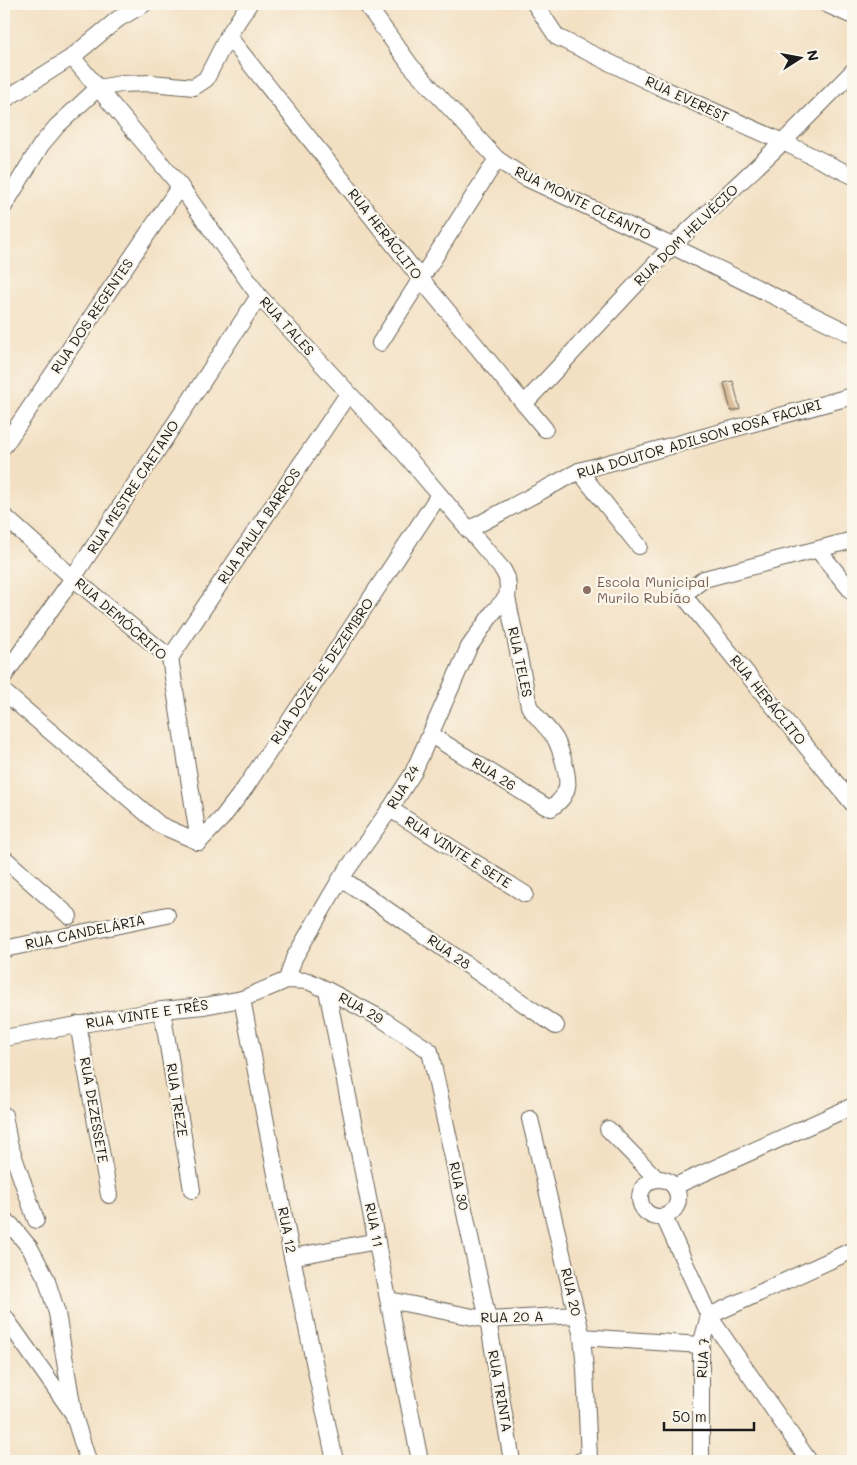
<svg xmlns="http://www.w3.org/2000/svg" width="857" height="1465" viewBox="0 0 857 1465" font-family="Mali,sans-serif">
<rect width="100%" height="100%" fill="#fbf7ec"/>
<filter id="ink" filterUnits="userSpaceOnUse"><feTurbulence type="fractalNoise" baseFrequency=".02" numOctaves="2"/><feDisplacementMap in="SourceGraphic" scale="10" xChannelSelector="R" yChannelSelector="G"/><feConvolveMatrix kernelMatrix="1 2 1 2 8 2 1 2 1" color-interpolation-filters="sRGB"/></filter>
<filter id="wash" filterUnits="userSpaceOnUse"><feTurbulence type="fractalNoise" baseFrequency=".0096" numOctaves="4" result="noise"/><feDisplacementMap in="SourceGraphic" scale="20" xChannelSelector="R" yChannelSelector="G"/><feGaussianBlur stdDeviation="1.12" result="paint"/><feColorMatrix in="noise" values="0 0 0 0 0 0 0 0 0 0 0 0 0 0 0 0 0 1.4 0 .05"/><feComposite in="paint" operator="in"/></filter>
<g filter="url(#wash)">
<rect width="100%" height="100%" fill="#f3e0c3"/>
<g id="blocks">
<polygon fill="#c69e6e" points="733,381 740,409 731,411 724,383"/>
</g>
</g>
<g filter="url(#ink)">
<use href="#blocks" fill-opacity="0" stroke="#676156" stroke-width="1"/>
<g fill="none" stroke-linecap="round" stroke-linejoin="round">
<defs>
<g id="minor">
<polyline points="366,4 411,66 497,159 524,177 672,246 853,335"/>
<polyline points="535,4 557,37 664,89 783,142 853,176"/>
<polyline points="826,4 853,16"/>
<polyline points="228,36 421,279 545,429"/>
<polyline points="72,57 180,186 259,296 404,453 503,570 507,578 508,588 507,597 494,611 469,647 413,773 390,809 341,878 294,958 287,980"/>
<polyline points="4,100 72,57 118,19 144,4"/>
<polyline points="4,206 41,145 57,126 98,88 121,84 151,83 194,87 206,79 228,36 249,4"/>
<polyline points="380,343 497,159"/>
<polyline points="524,404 672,246 783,142 853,71"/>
<polyline points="4,446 180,186"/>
<polyline points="579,471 639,546"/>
<polyline points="4,516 73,578 170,658 199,842"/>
<polyline points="468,530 579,471 853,396"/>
<polyline points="853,540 704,579 683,595 853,804"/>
<polyline points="818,550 853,593"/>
<polyline points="170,658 348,394"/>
<polyline points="4,676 73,578 259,296"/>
<polyline points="4,692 160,825 199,842"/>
<path d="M431,735L545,806L551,808C572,794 569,780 563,759C561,753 559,746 556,740C549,728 537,719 529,706L507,597"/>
<polyline points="390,809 525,894"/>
<polyline points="199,842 222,818 245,788 439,495"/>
<polyline points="4,858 69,916"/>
<polyline points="341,878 556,1026"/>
<polyline points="4,949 167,915"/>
<polyline points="327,990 420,1461"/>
<polyline points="242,999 292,1257 335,1461"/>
<polyline points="162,1010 192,1190"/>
<polyline points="78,1024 109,1195"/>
<polyline points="4,1038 162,1010 204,1006 242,999 287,980 308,981 327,990 382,1019 430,1051 488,1320 512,1461"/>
<polyline points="4,1115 9,1143 36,1220"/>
<polyline points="530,1119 582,1337 585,1369 589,1459 580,1461"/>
<polyline points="608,1129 656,1178"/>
<circle cx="659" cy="1198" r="19"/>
<polyline points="675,1186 853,1106"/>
<polyline points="664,1217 709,1316 809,1461"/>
<polyline points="4,1219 11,1225 30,1248 46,1278 57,1313 74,1416 88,1461"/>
<polyline points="292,1257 377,1241"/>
<polyline points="389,1300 488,1320 577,1315"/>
<polyline points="4,1316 72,1412"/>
<polyline points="582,1337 701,1345"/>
<polyline points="701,1461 701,1345 709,1316 853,1250"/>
</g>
</defs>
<use href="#minor" stroke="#676156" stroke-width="18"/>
<use href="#minor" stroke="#fff" stroke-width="16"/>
</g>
</g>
<circle fill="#8d6e63" stroke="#fbf7ec" stroke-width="2" cx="587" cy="590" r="5"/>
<g text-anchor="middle" stroke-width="4.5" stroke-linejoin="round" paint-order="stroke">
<g font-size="14" fill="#1c1c1c" stroke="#fbf7ec">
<text transform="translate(687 99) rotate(25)" y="5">RUA EVEREST</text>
<text transform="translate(583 203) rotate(26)" y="5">RUA MONTE CLEANTO</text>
<text transform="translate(385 234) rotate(52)" y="5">RUA HERÁCLITO</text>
<text transform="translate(686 235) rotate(-44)" y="5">RUA DOM HELVÉCIO</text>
<text transform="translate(92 316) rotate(-56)" y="5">RUA DOS REGENTES</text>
<text transform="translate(287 326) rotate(48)" y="5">RUA TALES</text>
<text transform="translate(699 439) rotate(-16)" y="5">RUA DOUTOR ADILSON ROSA FACURI</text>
<text transform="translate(133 487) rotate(-57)" y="5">RUA MESTRE CAETANO</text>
<text transform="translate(259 526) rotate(-56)" y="5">RUA PAULA BARROS</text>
<text transform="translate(121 619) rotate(41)" y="5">RUA DEMÓCRITO</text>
<text transform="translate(520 662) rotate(78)" y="5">RUA TELES</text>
<text transform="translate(322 671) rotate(-56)" y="5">RUA DOZE DE DEZEMBRO</text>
<text transform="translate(768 700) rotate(51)" y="5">RUA HERÁCLITO</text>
<text transform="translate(494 774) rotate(32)" y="5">RUA 26</text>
<text transform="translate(403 787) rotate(-59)" y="5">RUA 24</text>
<text transform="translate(458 852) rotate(32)" y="5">RUA VINTE E SETE</text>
<text transform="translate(85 932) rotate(-12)" y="5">RUA CANDELÁRIA</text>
<text transform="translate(449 952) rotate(35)" y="5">RUA 28</text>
<text transform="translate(361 1008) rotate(29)" y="5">RUA 29</text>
<text transform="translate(147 1014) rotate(-9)" y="5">RUA VINTE E TRÊS</text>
<text transform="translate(177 1100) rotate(81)" y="5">RUA TREZE</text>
<text transform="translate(94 1110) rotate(80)" y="5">RUA DEZESSETE</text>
<text transform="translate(459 1186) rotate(78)" y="5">RUA 30</text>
<text transform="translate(374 1225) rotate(79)" y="5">RUA 11</text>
<text transform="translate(287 1230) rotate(79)" y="5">RUA 12</text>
<text transform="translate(571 1292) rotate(77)" y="5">RUA 20</text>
<text transform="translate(512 1317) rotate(-1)" y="5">RUA 20 A</text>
<text transform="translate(703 1358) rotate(-86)" y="5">RUA 7</text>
<text transform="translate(500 1391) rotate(80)" y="5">RUA TRINTA</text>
</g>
<g font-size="14" fill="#785e54" stroke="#fbf7ec" text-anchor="start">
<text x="597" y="587">Escola Municipal<tspan x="597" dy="16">Murilo Rubião</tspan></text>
</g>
</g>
<rect width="857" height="1465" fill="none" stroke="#fbf7ec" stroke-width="20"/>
<g transform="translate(800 58) rotate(79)" stroke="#fbf7ec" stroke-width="4" paint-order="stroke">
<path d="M0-4L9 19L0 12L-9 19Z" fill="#1c1c1c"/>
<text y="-8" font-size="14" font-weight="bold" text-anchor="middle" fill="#1c1c1c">N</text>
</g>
<path d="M664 1422v8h90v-8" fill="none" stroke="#1c1c1c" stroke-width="2.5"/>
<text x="672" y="1422" font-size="15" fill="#1c1c1c" stroke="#fbf7ec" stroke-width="4" paint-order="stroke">50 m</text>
</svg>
